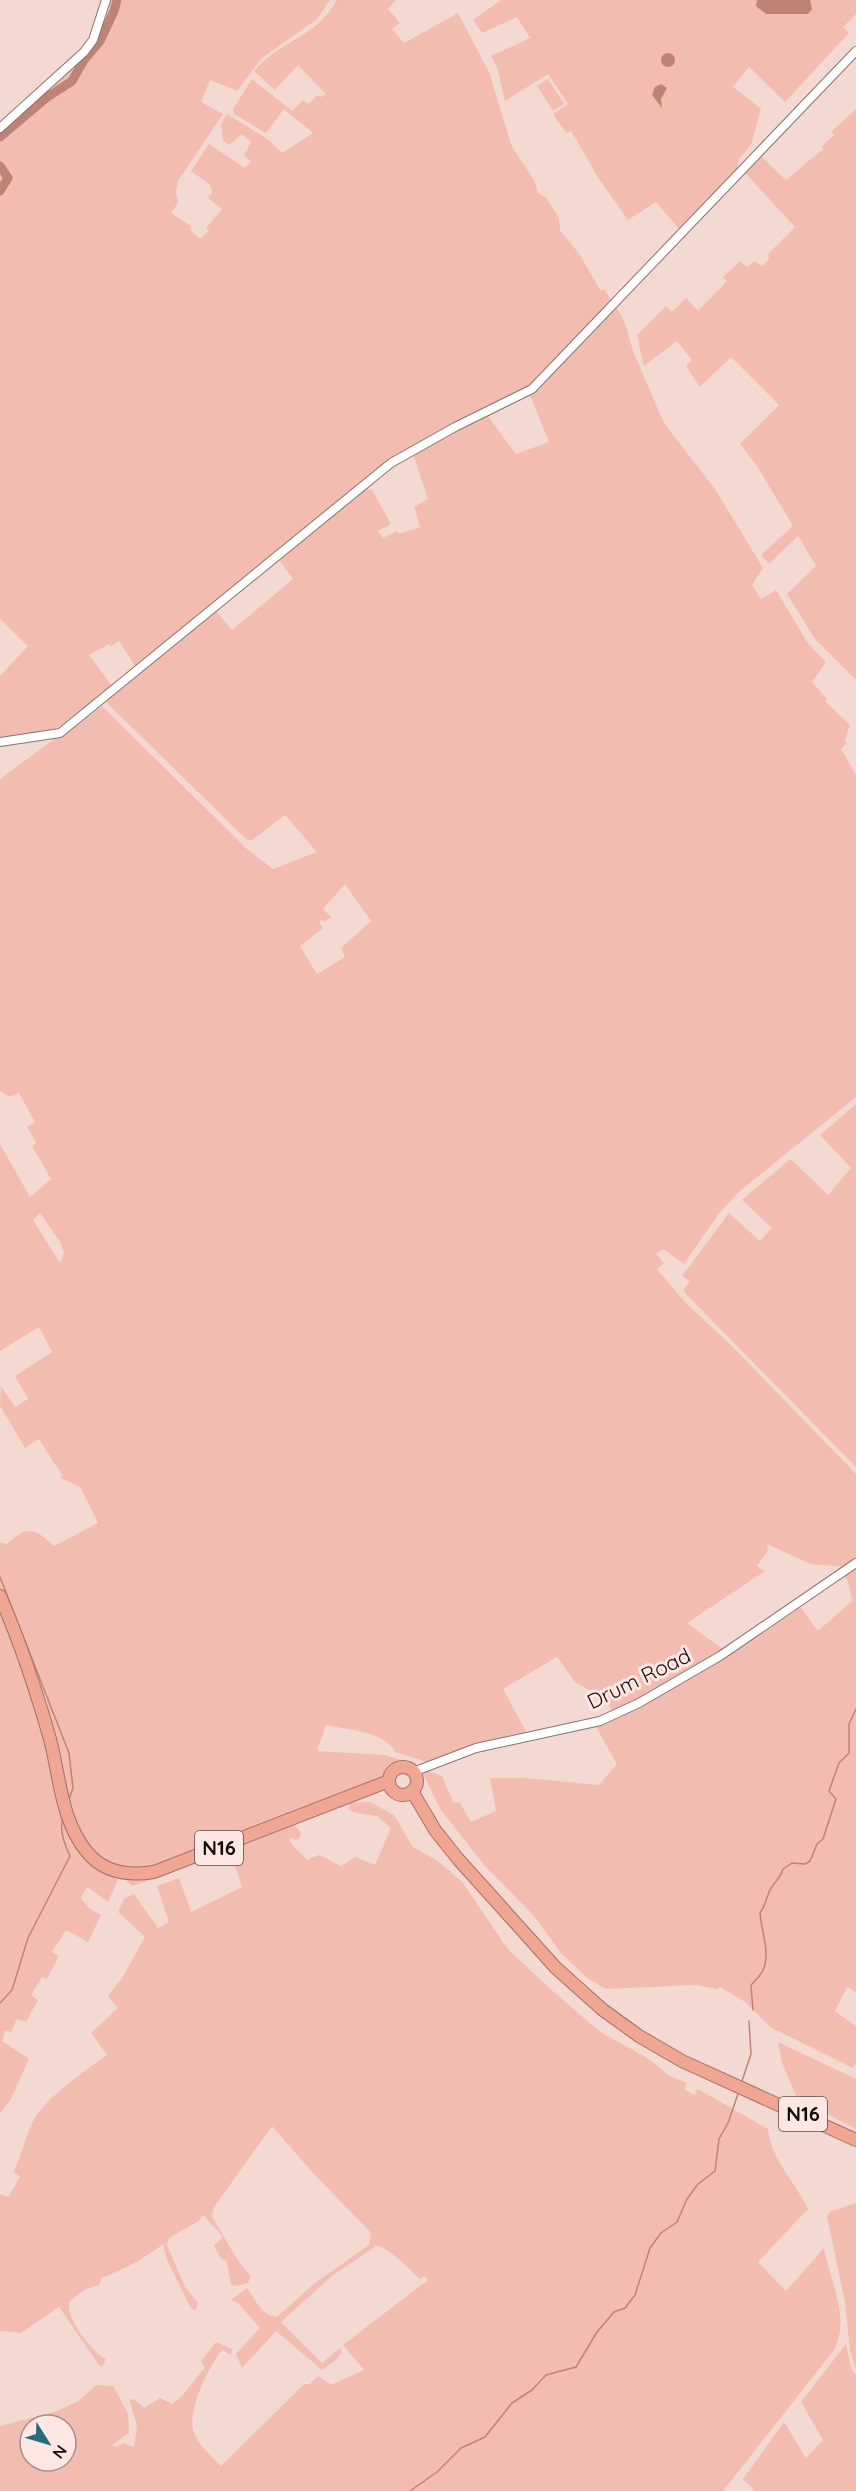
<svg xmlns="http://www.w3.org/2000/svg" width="856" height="2491" viewBox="0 0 856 2491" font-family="Quicksand,sans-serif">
<rect width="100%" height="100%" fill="#f4d9d2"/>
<g fill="#f2bdb0" fill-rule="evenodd">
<path d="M111,0H330L317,19L262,58L237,91L210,80L201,102L223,114L178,181L176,192L178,203L171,213L191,226V231L201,239L209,230L206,228L222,209L208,198L212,192L210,185L191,171L209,144L245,168L251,161L244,156L251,142L242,134L229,145L223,140L221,124L227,114L269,140L282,153L313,133L284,109L266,133L234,114L233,109L252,79L292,111L303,100L309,104L317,95L322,97L326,94L298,65L275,90L254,71C280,40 315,39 337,0H396L388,9L400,23L392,29L404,43L458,13L489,72L512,147L534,180L538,193L546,197L559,218L560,230L580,255L600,290H605L612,302L531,385L407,450L348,493L135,666L119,641L112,646L109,644L89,655L112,686L59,727L44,733L0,737V676L28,646L0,619V132L88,53L105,23Z"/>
<polygon points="501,0 856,0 856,14 843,27 849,33 785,102 749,67 733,87 761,109 751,145 739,159 736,175 680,230 656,202 628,220 599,179 571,131 566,133 553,114 568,104 548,74 505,101 497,67 491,56 530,38 517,17 482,33 473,20"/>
<polygon points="548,79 564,104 553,111 537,86"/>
<polygon points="856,109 856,680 815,639 787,594 816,566 798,536 769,564 761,555 793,526 757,466 740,444 779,405 731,357 700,387 686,366 692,360 677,341 644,366 637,335 666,306 672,312 686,298 698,311 727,281 723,277 740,261 747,267 754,261 763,266 769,259 768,254 795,227 745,173 762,157 786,180 823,149 822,146 834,135 831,132"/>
<path d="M616,307L625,323L633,351L664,423L715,489L763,568L752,585L761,599L776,590L807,642L826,662L812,682L827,699L825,701L850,725L845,740L847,743L841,749L856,775V1097L740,1191L720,1212L684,1264L663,1249L656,1254L664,1263L657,1269L685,1302L735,1349L856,1474V1559L844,1567L810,1564L767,1544L768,1551L757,1566L765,1571L687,1623L724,1650L641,1698L613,1711L601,1696L575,1682L557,1657L503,1689L527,1733L476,1743L427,1762L395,1752C385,1731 347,1730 326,1725L317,1751L385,1755L417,1765L145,1869L118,1868L72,1837C80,1857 99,1868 119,1877L108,1902L87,1887L81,1898L90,1909L101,1915L88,1942L66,1930L52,1952L59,1956L47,1979L42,1977L31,1995L38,2000L26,2022L17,2019L11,2032L5,2031L2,2041L29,2059L11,2099L0,2114V1542L7,1544C27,1525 35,1528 54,1546L98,1523L80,1487L60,1478L62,1475L39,1439L25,1448L0,1406L1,1386L15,1407L28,1399L15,1376L52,1352L39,1327L0,1351V1144L30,1197L51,1179L32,1146L36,1143L27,1127L35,1122L19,1093L10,1097L0,1091V779L53,740L63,736L102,706L247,849L273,869L317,852L285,815L251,841L246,839L107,703L108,700L216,611L232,630L293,579L277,557L365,488L372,490L391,524L378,531L383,538L397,531L399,534L420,527L414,507L428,499L413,454L487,415L516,454L549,442L530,395ZM345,884L371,921L341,948L345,957L317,974L300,946L323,928L319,922L322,920L325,922L331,917L323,909ZM40,1213L60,1242L64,1253L60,1263L33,1220Z"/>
<polygon points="856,1104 856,1467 685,1293 684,1289 690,1281 682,1276 729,1213 760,1241 772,1228 742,1200 789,1160 792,1160 828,1195 851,1168 820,1135"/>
<polygon points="856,1567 856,1992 847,1987 835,2011 856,2026 856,2063 853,2068 770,2027 745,2002 720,1987 718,1989 695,1985 606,1989 587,1978 561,1953 534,1916 485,1866 440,1809 422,1771 425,1770 442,1776 453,1802 460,1803 471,1822 496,1811 490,1778 525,1778 599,1785 617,1764 596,1727 683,1683 800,1606 818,1631 852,1601 848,1581 844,1575"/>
<path d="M370,1802L394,1815L413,1847L438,1861L463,1883L507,1948L546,1985L599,2031L649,2059L668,2075L687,2083L684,2089L694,2095L698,2089L768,2129C771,2160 795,2181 808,2209L758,2262L786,2291L824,2248C830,2281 851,2318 834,2350L723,2491H0V2426L57,2411L79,2401L96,2385L113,2386L128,2413L129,2433L112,2445L117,2447L123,2443L134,2447L137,2426L129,2399L135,2400L144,2408L160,2398L172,2404C186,2395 193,2380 205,2368L201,2361L216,2342L232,2349L231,2355L222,2350C209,2366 186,2412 194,2433C199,2446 212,2456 221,2466L304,2384H310L318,2376L331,2385L364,2370L343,2345L428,2280L425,2276L420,2279C410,2270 387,2245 376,2246L332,2276L281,2322L322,2363L340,2348L342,2352L336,2360L322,2370L276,2331L242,2368L236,2354L260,2328L238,2303L231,2300L247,2288C255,2299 263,2319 278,2316L315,2283L369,2245L371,2233L312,2172L272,2126L214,2207L212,2217C225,2236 235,2260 251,2276L248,2283L236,2286L231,2285L227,2261L221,2259L214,2245L223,2237L203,2215L199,2221L169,2238L167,2245L185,2287L198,2303L196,2310H193L189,2305L167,2260L163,2244C146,2258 122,2270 102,2278L99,2285L84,2290L69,2302C66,2318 91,2352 106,2359L102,2367L99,2365L59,2307L21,2333L0,2331V2194L8,2197L20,2177L13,2172C22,2155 25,2136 34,2120C44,2099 87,2069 107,2055L91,2033L118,2008L108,1996L122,1978L145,1937L118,1912L124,1899L134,1894L158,1928L169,1922L157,1886L179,1878L191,1912L242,1887L230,1850L136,1885L132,1886L127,1881L294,1824L301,1833L300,1838L296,1840L291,1838L289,1841L307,1860L319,1855L341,1866L355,1857L375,1865L391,1828L377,1816L355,1813L348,1809L351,1803ZM30,2425H66V2461H30Z"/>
<polygon points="778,2042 856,2079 856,2129 797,2098 782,2063"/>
<polygon points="856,2203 856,2369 850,2350 845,2302 827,2217 829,2212"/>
<polygon points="846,2344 851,2368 856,2375 856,2491 755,2491 743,2479 784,2422 806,2458 823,2440 801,2402"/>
</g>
<g fill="#bf8375">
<polygon points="757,0 810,0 812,9 808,14 766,14 756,6"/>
<circle cx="668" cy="60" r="7"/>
<polygon points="661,84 667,88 661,99 662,108 652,95 655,87"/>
</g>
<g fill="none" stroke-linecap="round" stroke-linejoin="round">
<g stroke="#bf8375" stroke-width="1.5">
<polyline points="0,1577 69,1753 73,1788 68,1802"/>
<path d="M0,2003L12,1990L28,1938L70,1856C64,1844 59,1830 63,1817"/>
<path d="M753,2010L751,1985C755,1981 761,1975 763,1970C771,1953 761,1930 760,1913C765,1906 765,1902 768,1895C771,1884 780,1880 783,1869L792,1863L805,1864L810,1861L817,1844L823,1839L836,1799L829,1791L839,1763L849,1753V1724L856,1709"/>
<polyline points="742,2081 751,2054 749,2021"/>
<polyline points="410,2491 437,2472 461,2448 485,2437 512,2403 532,2390 546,2375 576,2367 597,2332 614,2312 625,2308 635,2295 650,2248 661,2233 677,2222 687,2199 698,2184 715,2171 719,2139 728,2123 739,2091"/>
</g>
<g stroke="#bf8375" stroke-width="9">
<polyline points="0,137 46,98 72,81 84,60 100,41 114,11 117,0"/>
<polyline points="0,166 8,178 0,191"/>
</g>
<defs>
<g id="minor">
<polyline points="0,128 84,52 93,40 106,0"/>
<polyline points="0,742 60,733 391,463 455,427 532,389 856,51"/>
<polyline points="413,1772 476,1748 600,1721 639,1703 720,1656 856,1563"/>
</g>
<g id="highway">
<path d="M0,1596C20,1642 36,1690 50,1739C60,1777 61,1821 87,1852C104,1873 129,1876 154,1872L389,1781"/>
<circle cx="403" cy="1781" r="14"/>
<polyline points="412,1791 435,1830 458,1859 556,1968 603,2010 639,2036 682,2061 856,2140"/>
</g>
</defs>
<use href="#minor" stroke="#89716b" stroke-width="10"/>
<use href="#highway" stroke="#a47064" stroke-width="14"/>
<use href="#minor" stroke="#fff" stroke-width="8"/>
<use href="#highway" stroke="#f1a694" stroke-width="12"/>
</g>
<g text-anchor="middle" stroke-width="6" stroke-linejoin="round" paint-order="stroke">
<g fill="#fee7e2" stroke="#5b4e4b" stroke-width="1.5">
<rect x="195" y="1831" width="48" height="34" rx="4.5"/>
<rect x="779" y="2097" width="48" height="34" rx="4.5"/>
</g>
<g font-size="20" font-weight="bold" fill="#150d0a">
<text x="219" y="1855">N16</text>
<text x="803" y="2121">N16</text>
</g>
<g font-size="21" fill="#150d0a" stroke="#fee7e2">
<text transform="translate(639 1679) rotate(-26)" y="7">Drum Road</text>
</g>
</g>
<g transform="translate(48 2443) rotate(127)"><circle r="28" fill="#fee7e2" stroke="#a1908c" stroke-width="1.5"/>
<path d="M0-4.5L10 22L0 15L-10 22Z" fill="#266c7a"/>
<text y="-9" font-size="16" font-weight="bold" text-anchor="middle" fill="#150d0a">N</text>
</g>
</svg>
